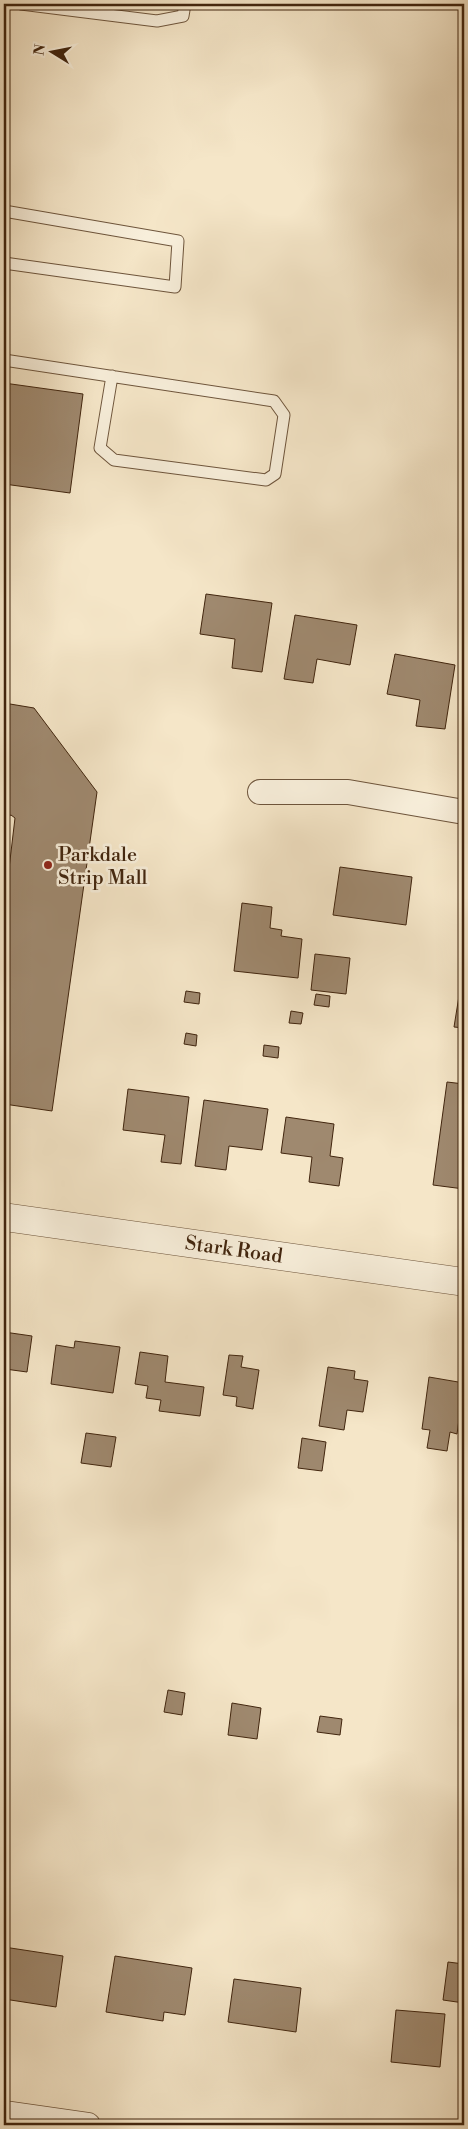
<svg xmlns="http://www.w3.org/2000/svg" width="468" height="2129" viewBox="0 0 468 2129" font-family="'Libre Bodoni',serif">
<rect width="100%" height="100%" fill="#f5e6c8"/>
<filter id="stains"><feTurbulence type="fractalNoise" baseFrequency=".004" numOctaves="4"/><feColorMatrix values="0 0 0 0 .2 0 0 0 0 .09 0 0 0 0 .02 0 0 0 .5 -.17"/></filter>
<radialGradient id="worn" r=".72"><stop offset=".6" stop-color="#630" stop-opacity="0"/><stop offset="1" stop-color="#630" stop-opacity=".3"/></radialGradient>
<g fill="#9f896f" stroke="#41250e">
<polygon points="4,383 83,394 70,493 4,484"/>
<polygon points="206,594 272,603 262,672 232,668 235,639 200,634"/>
<polygon points="295,615 357,625 350,665 317,659 313,683 284,679"/>
<polygon points="395,654 455,665 445,729 416,726 420,700 387,694"/>
<polygon points="4,703 34,708 97,792 52,1111 4,1104 4,911 15,818 11,815 4,818"/>
<polygon points="340,867 412,877 406,925 333,915"/>
<polygon points="242,903 272,907 270,928 282,930 281,936 302,939 298,978 234,971"/>
<polygon points="315,954 350,958 346,994 311,990"/>
<polygon points="464,965 464,1028 454,1027"/>
<polygon points="186,991 200,993 199,1004 184,1002"/>
<polygon points="316,994 330,996 329,1007 314,1005"/>
<polygon points="291,1011 303,1013 301,1024 289,1023"/>
<polygon points="186,1033 197,1035 196,1046 184,1044"/>
<polygon points="264,1045 279,1047 278,1058 263,1056"/>
<polygon points="447,1082 464,1084 464,1189 433,1185"/>
<polygon points="128,1089 189,1097 181,1164 161,1162 165,1135 123,1130"/>
<polygon points="204,1100 268,1109 262,1150 229,1146 226,1170 195,1166"/>
<polygon points="286,1117 334,1124 330,1156 343,1158 339,1186 309,1182 312,1157 281,1153"/>
<polygon points="4,1332 32,1336 27,1372 5,1369 4,1379"/>
<polygon points="75,1341 120,1347 113,1393 51,1384 56,1345 74,1348"/>
<polygon points="140,1352 168,1356 165,1382 204,1387 200,1416 159,1411 161,1400 146,1398 148,1386 135,1384"/>
<polygon points="229,1355 243,1356 241,1367 259,1370 253,1409 236,1406 237,1397 223,1395"/>
<polygon points="328,1367 355,1371 354,1379 368,1381 363,1412 347,1410 344,1430 319,1426"/>
<polygon points="429,1377 464,1383 457,1434 450,1432 447,1451 427,1448 430,1430 422,1429"/>
<polygon points="86,1433 116,1437 111,1467 81,1463"/>
<polygon points="302,1438 326,1442 322,1471 298,1468"/>
<polygon points="168,1690 185,1693 182,1715 164,1712"/>
<polygon points="232,1703 261,1708 257,1739 228,1735"/>
<polygon points="320,1716 342,1719 340,1735 317,1732"/>
<polygon points="4,1947 63,1956 56,2007 4,1999"/>
<polygon points="115,1956 192,1968 185,2015 164,2012 163,2021 106,2012"/>
<polygon points="448,1962 464,1964 464,2003 443,2000"/>
<polygon points="234,1979 301,1988 296,2032 228,2022"/>
<polygon points="396,2010 445,2014 440,2067 391,2062"/>
</g>
<g fill="none" stroke-linecap="round" stroke-linejoin="round">
<defs>
<g id="service">
<polyline points="21,4 157,21 183,16 185,4"/>
<polyline points="4,211 178,241 175,287 4,263"/>
<polyline points="4,360 274,401 284,415 275,474 266,480 114,460 100,448 112,376"/>
</g>
<g id="minor">
<polyline points="260,792 348,792 464,812"/>
<polyline points="4,2113 88,2125"/>
</g>
<polyline id="tertiary" points="4,1217 464,1282"/>
</defs>
<use href="#service" stroke="#6e553c" stroke-width="13"/>
<use href="#minor" stroke="#6e553c" stroke-width="26"/>
<use href="#tertiary" stroke="#6e553c" stroke-width="29"/>
<use href="#service" stroke="#f8efdb" stroke-width="11"/>
<use href="#minor" stroke="#f8efdb" stroke-width="24"/>
<use href="#tertiary" stroke="#f8efdb" stroke-width="28"/>
</g>
<circle fill="#8f2418" stroke="#f8efdb" stroke-width="2" cx="48" cy="865" r="5"/>
<g text-anchor="middle" stroke-width="5" stroke-linejoin="round" paint-order="stroke">
<g font-size="20" fill="#41250e" stroke="#f8efdb" text-anchor="start">
<text x="58" y="861">Parkdale<tspan x="58" dy="23">Strip Mall</tspan></text>
</g>
<g font-size="20" fill="#41250e" stroke="#f8efdb">
<text transform="translate(234 1249) rotate(8)" y="7">Stark Road</text>
</g>
</g>
<rect width="468" height="2129" fill="none" stroke="#f5e6c8" stroke-width="20"/>
<rect x="5" y="5" width="458" height="2119" fill="none" stroke="#41250e" stroke-width="2.5"/>
<rect x="10" y="10" width="448" height="2109" fill="none" stroke="#41250e"/>
<g transform="translate(52 52) rotate(280)" stroke="#f8efdb" stroke-width="4" paint-order="stroke">
<path d="M0-4L9 19L0 12L-9 19Z" fill="#41250e"/>
<text y="-8" font-size="14" font-weight="bold" text-anchor="middle" fill="#41250e">N</text>
</g>
<rect width="100%" height="100%" filter="url(#stains)"/>
<rect width="100%" height="100%" fill="url(#worn)"/>
</svg>
